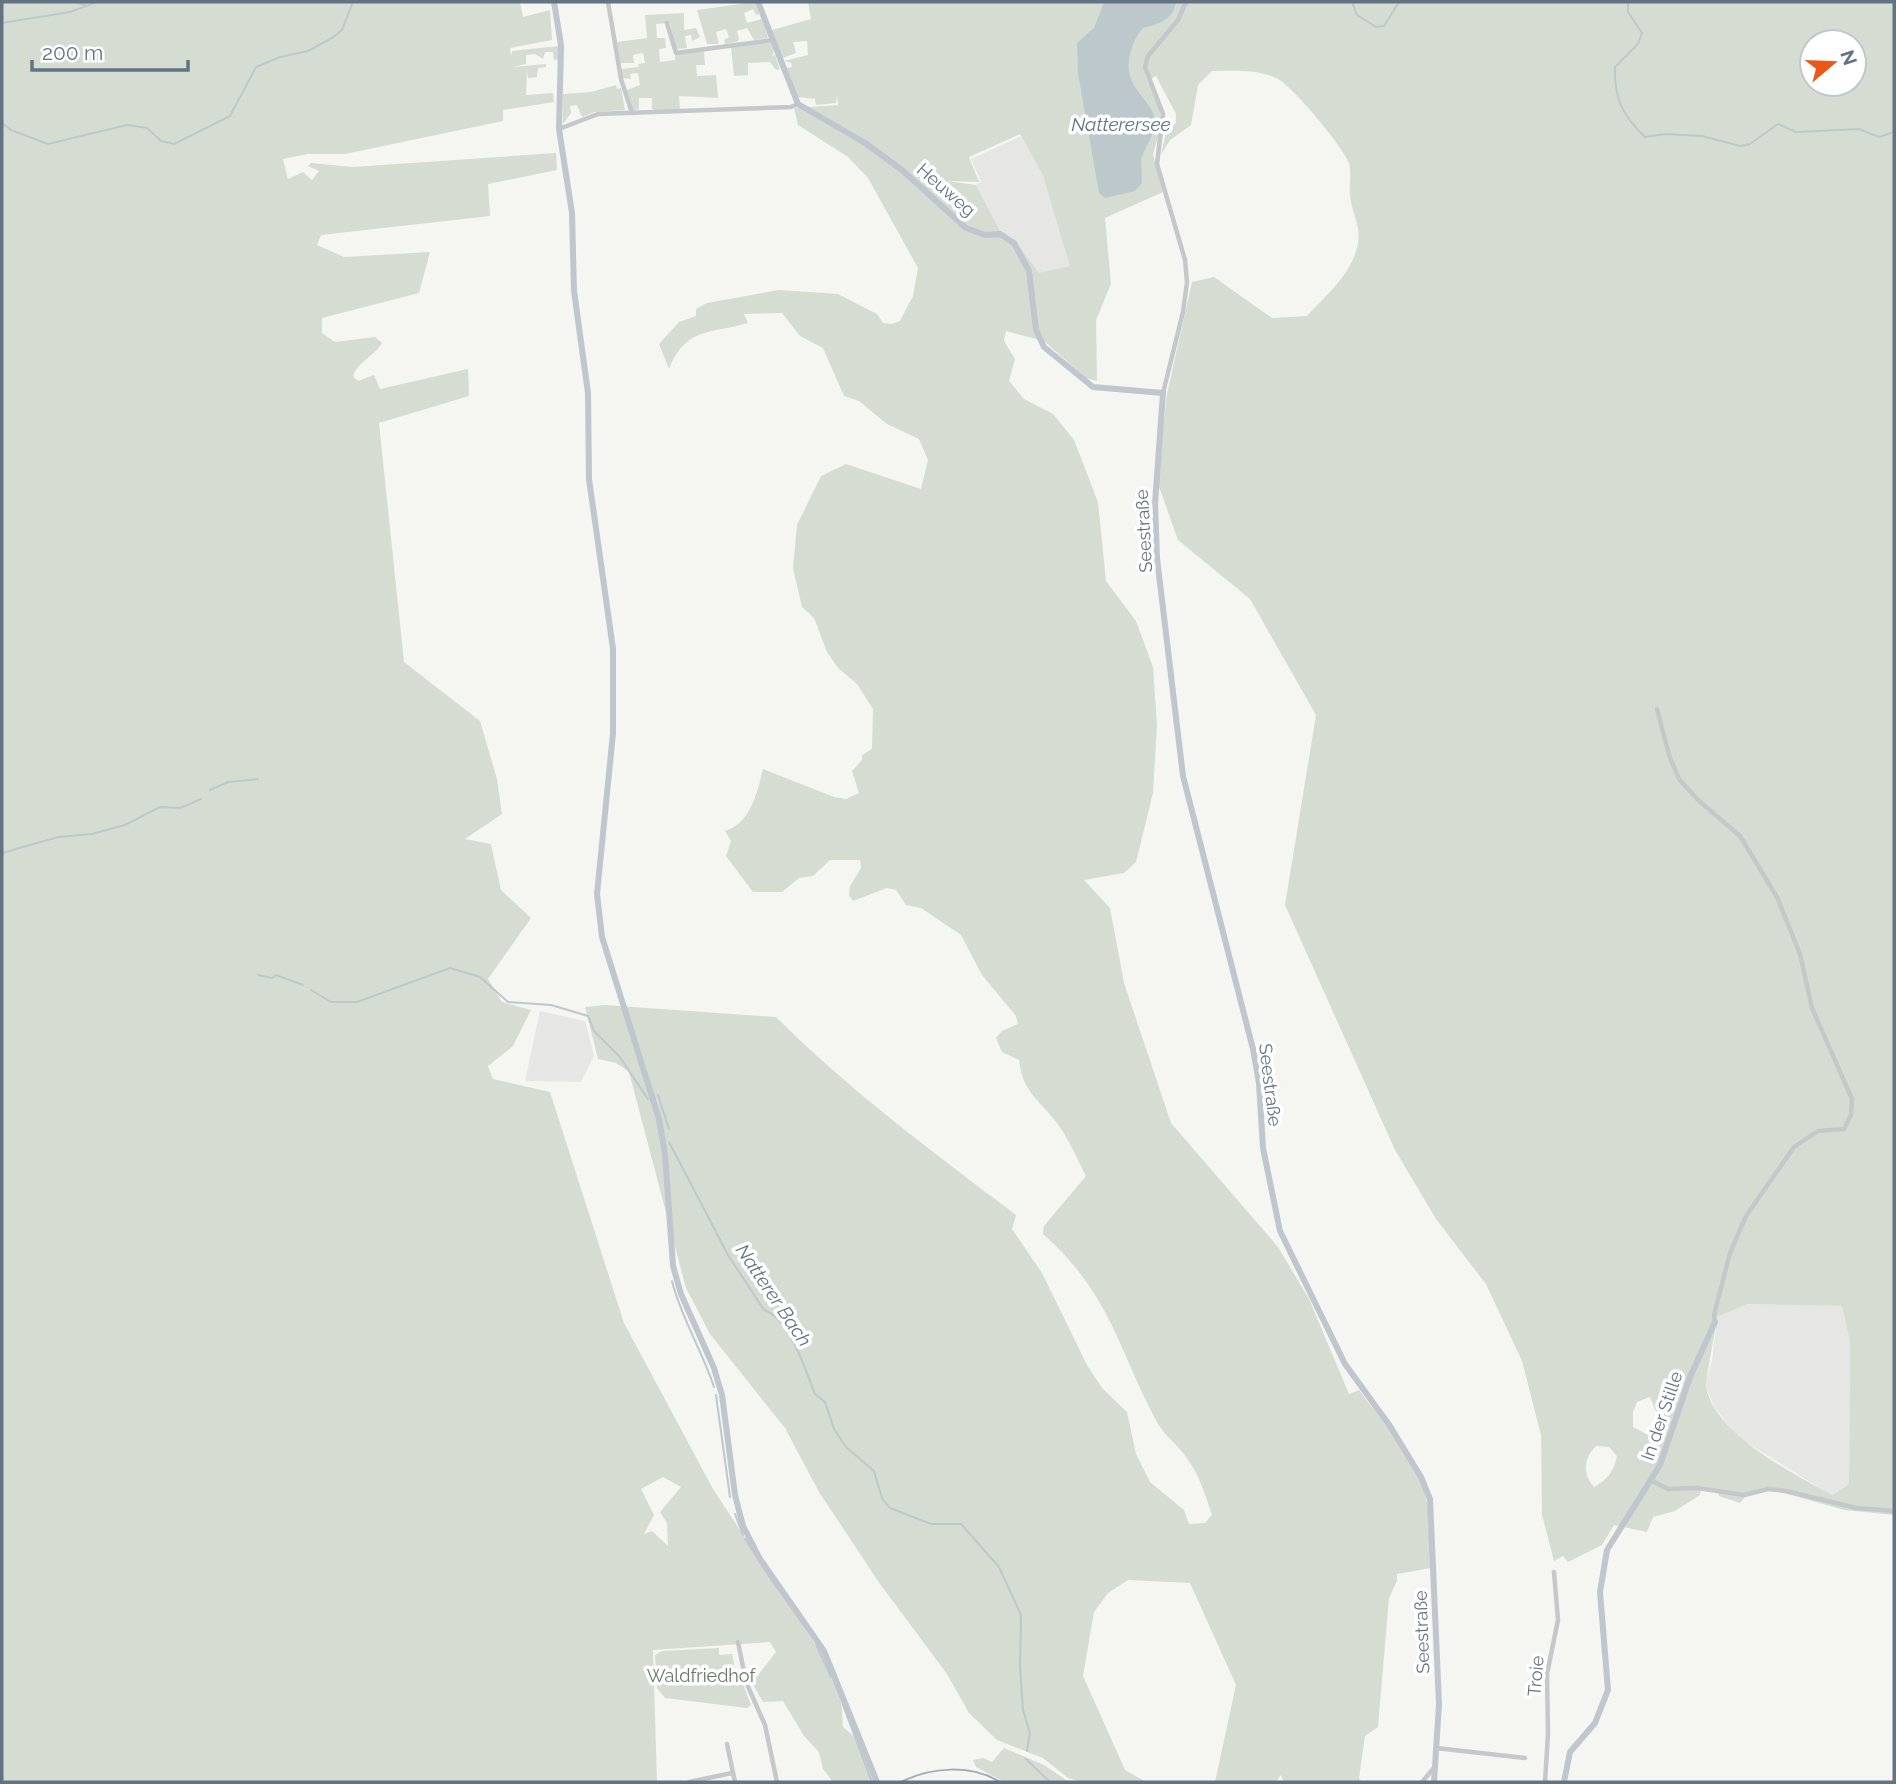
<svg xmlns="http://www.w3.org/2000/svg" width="1896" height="1784" viewBox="0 0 1896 1784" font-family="Raleway,sans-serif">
<rect width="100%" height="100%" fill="#f5f5f1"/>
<g fill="#e6e7e5">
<polygon points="1021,136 1043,176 1071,266 1039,274 1019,246 1000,231 976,185 981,182 971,159"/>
<polygon points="540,1011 585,1021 594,1056 581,1082 525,1081"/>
<polygon points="1748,1304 1842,1306 1850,1343 1849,1484 1831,1495 1736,1436 1714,1406 1705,1385 1712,1361 1717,1317"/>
</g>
<g fill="#d5ddd2" fill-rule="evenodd">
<path d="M2,2H520L523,17L550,10L552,40L510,48L511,56L512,51L559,46V59L554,60L553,52H545L543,59L535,54L526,55V64L513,67L546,64V67L538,68L537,77L528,78L527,70L526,95L553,93L554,102L503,110V121L345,154H308L283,159L288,179L303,172L312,180L319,171L308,166L311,163L353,167L556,153L557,170L488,184L490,216L321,235L317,245L344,257L430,252L419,293L322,318V333L335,342L375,337L382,343C374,356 358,362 353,376L358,381L374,375L380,389L468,369L469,396L379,423L404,662L480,721L497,779L502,814L465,839L491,844L501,890L531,918L488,979L502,1002L531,1010L513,1046L488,1066L493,1079L550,1092L624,1323L713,1489L820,1652L841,1696L843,1727L856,1738L874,1782H833L823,1769L819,1752L804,1736L783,1701L763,1702L752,1683L776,1652L770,1642L653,1650L657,1782H2ZM663,1477L681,1487L660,1512L667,1523L668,1546L652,1531L644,1534L654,1515L641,1489Z"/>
<polygon points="755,2 759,14 756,15 753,9 744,13 747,23 762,19 768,38 754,40 747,28 737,31 739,39 737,42 725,44 724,40 729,37 726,29 716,32 719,44 707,44 697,10"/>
<path d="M808,2H1894V1515L1844,1510L1767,1488L1745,1497L1740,1503L1719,1496L1717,1491L1701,1487L1700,1495L1675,1511L1653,1517L1647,1532L1614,1525L1602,1545L1568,1562L1563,1556L1554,1561L1542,1515L1541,1435L1522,1361L1486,1284L1436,1219L1395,1150L1285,905L1316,715L1250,599L1178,540L1157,481L1167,394L1192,282L1214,277L1272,318L1307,316C1326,295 1349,277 1357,248C1362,227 1354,220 1351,201C1348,189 1352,175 1349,163C1343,147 1292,85 1276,78C1257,69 1233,71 1212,71L1198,85L1191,125L1170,140L1161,155L1166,132L1176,123V114L1156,76L1151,79L1145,74L1159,104L1162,125L1153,154L1163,192L1105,218L1111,284L1096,320L1097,381L1086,378L1044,341L1006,331L1004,341L1015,359L1009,381L1024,399L1053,414L1074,440L1098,502L1106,581L1136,621L1153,667L1157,725L1153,793L1136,862L1124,873L1084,880L1110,908L1124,983L1171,1123L1278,1247L1309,1299L1349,1394L1359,1390C1382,1421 1420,1464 1427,1502C1432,1523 1430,1547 1431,1568L1397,1574V1581L1389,1598L1378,1727L1365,1736L1359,1778L1362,1782H1284L1281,1775L1276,1782H1215L1236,1685L1190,1583L1128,1580L1108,1593L1094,1612L1083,1676L1125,1770L1146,1782H1083L1068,1778L1043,1758L997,1740L969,1713L947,1674L880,1584L819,1492L785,1428L710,1334L686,1288L629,1072L616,1063L598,1059L585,1007L605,1005L776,1017C849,1090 934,1153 1016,1215L1012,1229L1042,1273L1087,1365L1102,1388L1127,1412L1136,1454L1150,1482L1184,1510L1189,1524L1205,1523L1212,1515C1205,1494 1199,1474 1186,1457C1178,1445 1165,1436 1158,1424C1118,1350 1111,1294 1043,1234L1044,1226L1086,1176C1077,1159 1069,1139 1057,1123C1038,1098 1023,1093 1019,1060L1002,1052L996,1038L1002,1031L1018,1024L1016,1016L982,975L961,935L921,908L906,905L896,890L887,888L853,901L849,895L850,886L861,868L860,860H830L813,876L799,878L782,892H753L726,856L731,841L725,831C751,823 757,793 763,769L834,797L846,799L859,793L852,771L862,760V755L872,749L873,709L857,684L838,668L827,652L814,618L802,607L793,568L797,525L821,476L846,464L921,489L928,460L919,439L887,424L859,401L844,396L823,348L800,336L782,313L744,314L748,323C710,334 686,327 669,369L659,344L679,322L696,316V309L707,303L779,290L838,294L877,314L883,323L892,324L900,321L913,296L918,268L868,178L848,157L798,125L794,108L838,105L837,95L836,103L816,105L815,99L798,97L787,68L792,67L791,63L784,61L808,55L807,41L793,42L796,53L783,58L772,30L811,19ZM1812,42H1854V84H1812ZM1020,134L1043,176L1070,266L1039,273L1019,246L1000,231L976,185L946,181L979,182L969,157ZM1748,1304L1842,1306L1850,1343L1849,1484L1832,1495C1793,1473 1715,1435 1706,1387C1705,1383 1716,1328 1717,1317ZM1650,1397L1659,1419V1431L1650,1436L1633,1427V1412L1637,1402ZM1596,1446L1609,1447L1617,1456C1614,1471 1608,1479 1594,1487C1582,1473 1584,1458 1596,1446Z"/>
<polygon points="684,13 684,30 696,28 700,37 692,41 691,35 685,36 687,48 676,49 670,23 656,24 657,38 665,38 666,48 659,49 660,62 675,60 675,54 704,51 705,65 696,65 697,76 716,75 718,98 679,96 680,110 655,110 652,109 652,98 639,98 639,109 633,111 627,90 640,85 638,73 630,74 631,79 622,78 621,69 639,67 638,64 645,63 643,53 633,55 634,63 620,63 617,42 647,38 645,15"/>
<polygon points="771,42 774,52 772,56 775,55 780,69 776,70 770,62 748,63 748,75 734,76 731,47"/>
<polygon points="616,85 617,89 621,88 625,110 595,112 582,117 577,105 570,106 571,113 563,124 563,94 591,92"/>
<polygon points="719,1648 719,1655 732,1654 736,1674 740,1676 751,1705 747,1708 665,1698 657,1688 655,1655 662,1651"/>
<polygon points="1004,1748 1044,1765 1069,1782 1004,1782 976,1767 973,1760 983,1758 992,1762"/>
</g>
<path fill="#bdc8cd" d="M1104,2H1176C1173,20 1159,24 1143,28C1132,40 1124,64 1132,81C1140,99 1150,99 1157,125L1141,158L1142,183L1135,191L1105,198L1099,193L1078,74L1077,43L1094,28Z"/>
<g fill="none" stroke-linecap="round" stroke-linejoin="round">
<g stroke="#bdc8cd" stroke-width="2">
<polyline points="76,2 85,5"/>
<polyline points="1352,2 1357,15 1376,27 1384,26 1399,2"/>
<path d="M1628,2V12L1642,33L1638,44L1615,67C1614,98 1622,115 1645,137L1665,134L1702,136L1740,146L1750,144L1778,124L1796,132L1859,129L1879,137L1894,132"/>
<polyline points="2,23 70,12 97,2"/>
<polyline points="2,123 11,130 48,144 127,125 147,128 161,141 174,144 230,116 256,67 280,57 308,51 332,38 342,30 353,2"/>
<polyline points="210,790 228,782 258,779"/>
<polyline points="2,853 58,837 92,834 125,825 160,807 180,808 201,799"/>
<polyline points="258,975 272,978 276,975 303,985"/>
<polyline points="311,990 331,1002 357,1002 450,968 480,977 508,1002 551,1005 588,1016 594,1031 619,1056 648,1099"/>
<polyline points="658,1095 669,1129"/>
<path d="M669,1142L728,1255L764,1310C790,1318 806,1372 815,1394L825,1402L834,1429L846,1447L874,1471L882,1498L890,1508L931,1524H961L999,1567L1021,1615L1020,1667L1023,1710L1030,1733L1027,1751"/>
<path d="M672,1281C681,1318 702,1350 714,1387"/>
<polyline points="716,1395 730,1497"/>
<polyline points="735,1514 743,1535"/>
<polyline points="745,1539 777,1588"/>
<polyline points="816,1644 831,1677"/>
<polyline points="843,1705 872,1782"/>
<polyline points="1026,1759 1050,1782"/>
</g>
<g stroke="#c4c8cb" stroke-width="4.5">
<polyline points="608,2 621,79 632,113"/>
<polyline points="667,23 676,53 773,40"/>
<polyline points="559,129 598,114 791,107 798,104"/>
<polyline points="1163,393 1183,312 1187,282 1185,260 1157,164 1163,114 1145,67 1148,56 1178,20 1186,2"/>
<polyline points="1657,709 1669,755 1679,779 1698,800 1740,836 1777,897 1800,954 1812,1008 1852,1099 1851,1115 1844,1129 1818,1131 1794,1147 1746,1216 1730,1253 1714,1315 1715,1322"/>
<polyline points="1652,1481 1668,1489 1697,1488 1744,1495 1768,1489 1786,1491 1856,1508 1894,1511"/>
<polyline points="738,1642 746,1682 765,1725 777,1782"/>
<polyline points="727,1744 735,1782"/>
<polyline points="1436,1748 1525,1758"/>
<polyline points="689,1782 732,1773"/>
<polyline points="1422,1782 1433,1769"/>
<polyline points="1545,1782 1548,1734 1547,1674 1558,1620 1554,1572"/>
</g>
<g stroke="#bfc6cd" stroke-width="6">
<polyline points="554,2 561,45 559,129 572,213 574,291 588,393 589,479 613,649 613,733 597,894 602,937 659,1119 665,1154 673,1266 681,1294 714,1368 722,1395 735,1495 743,1526 760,1559 824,1651 877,1782"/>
<polyline points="758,2 798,104 865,143 902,170 966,228 985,235 1000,234 1014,243 1029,271 1036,330 1044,347 1093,387 1163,393 1155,504 1157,558 1183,776 1253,1049 1259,1083 1263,1148 1280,1231 1345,1364 1390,1426 1421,1477 1430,1499 1439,1704 1434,1782"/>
<polyline points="1564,1782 1570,1752 1595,1723 1608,1690 1600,1592 1607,1550 1660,1465 1690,1377 1715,1322"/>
</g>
<path stroke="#a4aab0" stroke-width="2" d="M901,1782C931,1767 971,1764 1000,1782"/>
</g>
<g text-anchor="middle" stroke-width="7" stroke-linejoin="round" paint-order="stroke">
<g font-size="18" fill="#627384" stroke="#fff">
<text transform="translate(946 190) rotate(41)" y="6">Heuweg</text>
<text transform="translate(1144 531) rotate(-93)" y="6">Seestraße</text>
<text transform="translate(1270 1085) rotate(83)" y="6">Seestraße</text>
<text transform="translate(1662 1416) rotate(-71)" y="6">In der Stille</text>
<text transform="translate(1422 1632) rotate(-92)" y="6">Seestraße</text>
<text transform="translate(1536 1676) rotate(-85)" y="6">Troie</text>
</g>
<g font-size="18" fill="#657b62" stroke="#fff">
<text x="701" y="1682">Waldfriedhof</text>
</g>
<g font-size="19" font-style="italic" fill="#5e7681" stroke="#fff">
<text x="1121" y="131">Natterersee</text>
<text transform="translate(774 1295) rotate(56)" y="7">Natterer Bach</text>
</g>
</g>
<rect width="1896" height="1784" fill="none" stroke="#627384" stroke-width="7"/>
<g transform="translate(1833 63) rotate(71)"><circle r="33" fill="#ffffff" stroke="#c0c7ce" stroke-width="2"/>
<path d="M0-5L12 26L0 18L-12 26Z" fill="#ed5619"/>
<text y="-10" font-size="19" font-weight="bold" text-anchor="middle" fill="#627384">N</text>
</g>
<path d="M32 60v10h156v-10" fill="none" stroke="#627384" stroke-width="3.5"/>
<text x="42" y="60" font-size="21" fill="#627384" stroke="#ffffff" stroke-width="5" paint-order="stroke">200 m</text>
</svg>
